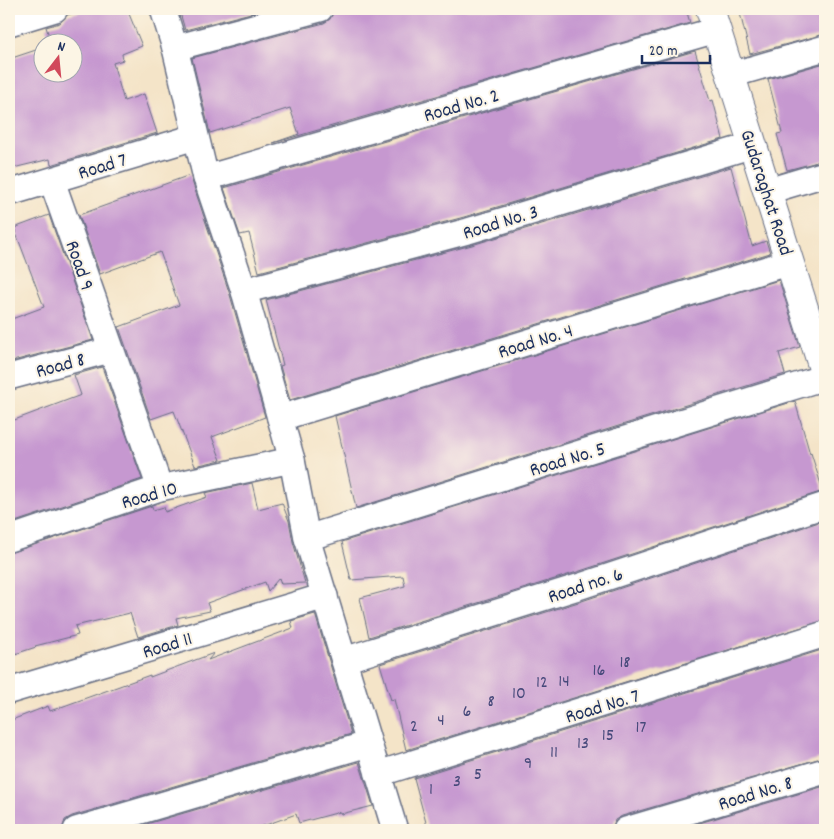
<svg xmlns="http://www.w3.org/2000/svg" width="834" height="839" viewBox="0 0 834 839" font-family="Dekko,sans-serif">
<rect width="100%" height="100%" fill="#fcf5e5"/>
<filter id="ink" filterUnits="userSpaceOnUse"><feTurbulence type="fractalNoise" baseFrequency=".02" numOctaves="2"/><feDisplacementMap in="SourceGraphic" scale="10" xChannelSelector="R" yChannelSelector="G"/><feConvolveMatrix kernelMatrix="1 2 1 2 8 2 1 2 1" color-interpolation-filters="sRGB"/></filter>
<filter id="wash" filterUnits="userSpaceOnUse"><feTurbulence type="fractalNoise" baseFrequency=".0096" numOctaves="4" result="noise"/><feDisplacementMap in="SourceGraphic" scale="20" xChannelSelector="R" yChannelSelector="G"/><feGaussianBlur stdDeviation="1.12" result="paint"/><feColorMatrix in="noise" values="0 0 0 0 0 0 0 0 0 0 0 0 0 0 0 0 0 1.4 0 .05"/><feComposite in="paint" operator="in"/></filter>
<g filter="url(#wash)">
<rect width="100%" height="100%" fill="#f4e4c8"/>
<g id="blocks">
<g fill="#c698d0">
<polygon points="90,9 127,9 142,46 122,54 123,60 113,63 124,101 144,94 157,133 51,165 50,159 9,169 9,59 42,48 42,72 72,72 72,42 51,42 46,27 60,23 67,15"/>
<polygon points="179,9 266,9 185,30"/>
<polygon points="334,9 686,9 690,23 273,143 299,134 290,108 210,133 192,58 324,23 330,19"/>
<polygon points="739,9 825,9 825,34 750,54"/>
<polygon points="695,51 710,101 713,100 723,139 464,217 259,272 249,233 240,235 224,188"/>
<polygon points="825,63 825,160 787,170 777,134 782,133 768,79"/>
<polygon points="731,167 752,246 766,241 770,253 290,400 280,366 283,365 266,300 472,245"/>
<polygon points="190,175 230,295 265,417 212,437 221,460 195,466 174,411 151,419 119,327 179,305 160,252 100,274 79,215"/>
<polygon points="49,215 93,340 9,362 9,320 44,307 14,228"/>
<polygon points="779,280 800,347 779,353 785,374 356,508 335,416"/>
<polygon points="102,367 142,479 9,524 9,422 81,395 74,375"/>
<polygon points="795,401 810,454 811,453 823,491 577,572 369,637 360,598 405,586 403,576 351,580 342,542"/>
<polygon points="252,483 258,509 282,503 289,521 293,542 305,583 281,584 279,578 268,591 265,582 207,603 210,611 176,618 178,625 138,637 130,613 75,626 78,635 35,646 36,647 9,656 9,553 152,506 153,510 164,507 165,512 207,497 205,493"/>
<polygon points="825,520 825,620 406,750 394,699 391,700 380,664 585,600"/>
<polygon points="315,614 351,734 72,816 65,820 62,830 9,830 9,721 48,706 50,711 150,675 150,677 214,653 208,660 293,628 291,621"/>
<polygon points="825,649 825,757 622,816 615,820 612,830 428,830 414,778"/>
<polygon points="359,762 373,806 341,814 340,812 299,823 296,814 252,830 126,830"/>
<polygon points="825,786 825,830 676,830"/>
</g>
</g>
</g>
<g filter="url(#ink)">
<use href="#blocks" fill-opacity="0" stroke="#676e83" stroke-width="1"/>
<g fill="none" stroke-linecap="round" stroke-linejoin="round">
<defs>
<g id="street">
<polyline points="163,9 175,48 206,178 244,291 280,418 292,460 307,538 395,830"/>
<polyline points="9,23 55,9"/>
<polyline points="175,48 320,9"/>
<polyline points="731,75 825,48"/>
<polyline points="206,178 716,30"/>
<polyline points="52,181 160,488"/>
<polyline points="768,191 825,174"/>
<polyline points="9,193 195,137"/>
<polyline points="244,291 468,231 753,145"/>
<polyline points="9,377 110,350"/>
<polyline points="280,418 790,262"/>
<polyline points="307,538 825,377"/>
<polyline points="9,539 160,488 292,460"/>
<polyline points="344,660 581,586 825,505"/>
<polyline points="9,691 325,596"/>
<polyline points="378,774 825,634"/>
<polyline points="76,830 368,744"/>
<polyline points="626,830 825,771"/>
</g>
<polyline id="secondary" points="710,9 825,375"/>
</defs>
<use href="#street" stroke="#676e83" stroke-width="28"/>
<use href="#secondary" stroke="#676e83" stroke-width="30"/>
<use href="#street" stroke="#fff" stroke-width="25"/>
<use href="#secondary" stroke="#fff" stroke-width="28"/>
</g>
</g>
<g text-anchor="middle" stroke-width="4" stroke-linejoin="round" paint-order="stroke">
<g font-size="18" fill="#46497a">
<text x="625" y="667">18</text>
<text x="599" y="675">16</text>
<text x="564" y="686">14</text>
<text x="542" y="687">12</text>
<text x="519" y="698">10</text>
<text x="491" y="706">8</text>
<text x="467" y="716">6</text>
<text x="441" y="725">4</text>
<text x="414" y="731">2</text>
<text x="641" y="732">17</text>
<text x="608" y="740">15</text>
<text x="583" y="748">13</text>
<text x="554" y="757">11</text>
<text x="528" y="768">9</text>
<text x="478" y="779">5</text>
<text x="457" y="786">3</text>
<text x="431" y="794">1</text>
</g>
<g font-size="20" fill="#1b2f5e" stroke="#fcf5e5">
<text transform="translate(461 104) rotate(-16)" y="7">Road No. 2</text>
<text transform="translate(102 165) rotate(-17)" y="7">Road 7</text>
<text transform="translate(768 192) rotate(72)" y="7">Gudaraghat Road</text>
<text transform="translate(500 221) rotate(-17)" y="7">Road No. 3</text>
<text transform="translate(81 265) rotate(71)" y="7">Road 9</text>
<text transform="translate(535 340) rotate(-17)" y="7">Road No. 4</text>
<text transform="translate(60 364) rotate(-15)" y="7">Road 8</text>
<text transform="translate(567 458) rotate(-17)" y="7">Road No. 5</text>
<text transform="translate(149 494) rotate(-16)" y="7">Road 10</text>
<text transform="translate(585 584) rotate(-18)" y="7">Road no. 6</text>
<text transform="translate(167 644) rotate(-17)" y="7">Road 11</text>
<text transform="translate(602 705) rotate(-17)" y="7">Road No. 7</text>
<text transform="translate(755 792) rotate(-17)" y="7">Road No. 8</text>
</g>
</g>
<rect width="834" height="839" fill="none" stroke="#fcf5e5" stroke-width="30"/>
<g transform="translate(58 58) rotate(16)"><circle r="24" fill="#fcf5e5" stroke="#a2a6af"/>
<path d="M0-4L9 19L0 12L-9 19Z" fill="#d1495b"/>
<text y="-8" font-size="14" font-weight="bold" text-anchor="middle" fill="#1b2f5e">N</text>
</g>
<path d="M642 55v8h68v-8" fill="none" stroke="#1b2f5e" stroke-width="2.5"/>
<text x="649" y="55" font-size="15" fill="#1b2f5e" stroke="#fcf5e5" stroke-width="4" paint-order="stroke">20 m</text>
</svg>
